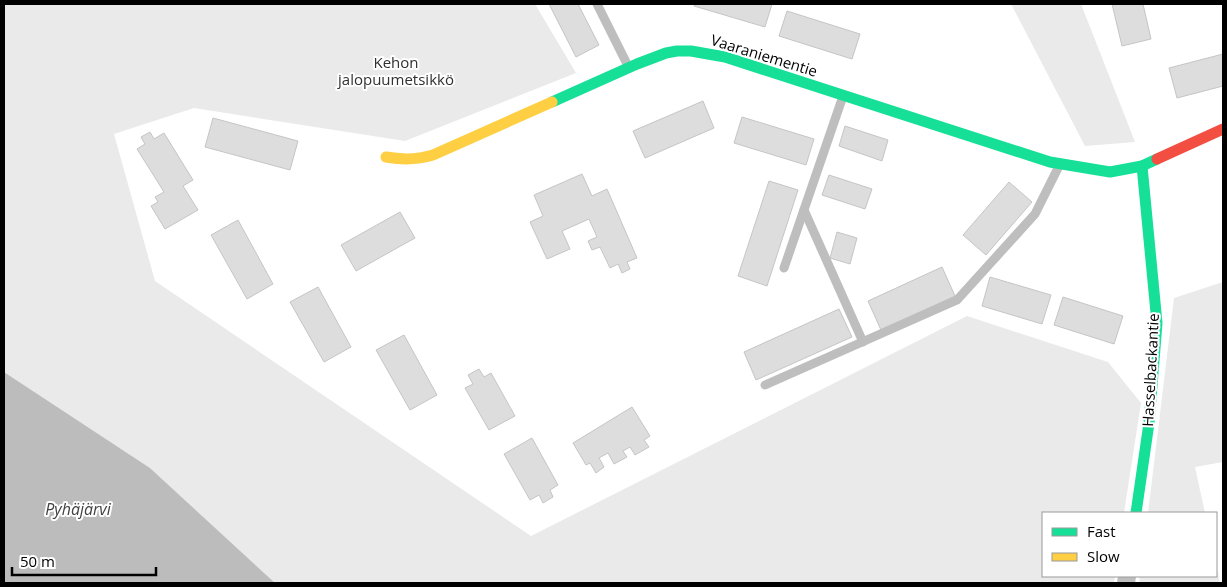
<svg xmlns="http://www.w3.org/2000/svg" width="1227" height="587" viewBox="0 0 1227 587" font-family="'Open Sans',sans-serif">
<rect width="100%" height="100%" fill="#fff"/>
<g fill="#eaeaea">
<polygon points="4,4 535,4 576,73 405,141 194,108 114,134 155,281 531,536 967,316 1108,362 1141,403 1124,513 1043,513 1043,576 1115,576 1114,583 275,583 150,468 4,372"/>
<polygon points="1011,4 1081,4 1135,142 1085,146"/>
<polygon points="1223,282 1223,462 1195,467 1205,513 1148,513 1174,298"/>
<polygon points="1216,564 1220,583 1139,583 1140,576 1216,576"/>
</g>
<polygon fill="#bcbcbc" points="4,372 150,468 275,583 4,583"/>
<g fill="#ddd" stroke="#c5c5c5">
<polygon points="549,4 578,4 599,45 576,57"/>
<polygon points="695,4 772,4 765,27 694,6"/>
<polygon points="1112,4 1143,4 1151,39 1122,46"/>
<polygon points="787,11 860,34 852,59 779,36"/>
<polygon points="1223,54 1223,86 1177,98 1169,68"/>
<polygon points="703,101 714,128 645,158 633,131"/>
<polygon points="742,117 814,139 806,165 734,143"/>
<polygon points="213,118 298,141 290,170 205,147"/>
<polygon points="845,126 888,140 882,161 839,146"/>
<polygon points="150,132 154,139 164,133 193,180 183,186 198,210 165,229 151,206 158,202 155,197 164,192 137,149 145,144 141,137"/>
<polygon points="582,174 592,196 607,189 637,258 627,262 630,269 622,273 618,264 610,268 600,247 592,250 588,241 597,237 589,219 562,231 570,249 547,259 530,222 543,216 534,195"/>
<polygon points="829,175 872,189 865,209 822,195"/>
<polygon points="769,181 798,190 767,286 738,276"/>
<polygon points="1009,182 1032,202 986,255 963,235"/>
<polygon points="400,212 415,238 356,271 341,245"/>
<polygon points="238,220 273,284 247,299 211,235"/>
<polygon points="837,232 857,238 850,264 830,258"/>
<polygon points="942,267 955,296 881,330 868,301"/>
<polygon points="990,277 1051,295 1042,324 982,306"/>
<polygon points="318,287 351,347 324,362 290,302"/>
<polygon points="1063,297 1123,316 1114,344 1054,325"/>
<polygon points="839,309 852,337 756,380 744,352"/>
<polygon points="404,335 437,395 410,410 376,350"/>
<polygon points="479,369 484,377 491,373 515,416 489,430 465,388 473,384 468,375"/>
<polygon points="632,407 650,436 644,440 649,447 635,455 630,447 623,451 627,457 614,464 608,453 599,458 604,467 596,473 590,463 586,465 573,443"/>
<polygon points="532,438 558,485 550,490 553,497 543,503 539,495 530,500 504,454"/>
</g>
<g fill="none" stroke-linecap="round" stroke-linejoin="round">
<g stroke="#bebebe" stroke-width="9">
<polyline points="597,4 628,66"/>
<polyline points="804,210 863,342"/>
<polyline points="784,268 842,99"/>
<polyline points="765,385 957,300 1035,214 1059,166"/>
</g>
<polyline stroke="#bebebe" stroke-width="18" points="1126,583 1127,576"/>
<g stroke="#16e098" stroke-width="11">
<polyline points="552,102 637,64 666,53 677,51 691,51 725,57 1050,162 1110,172 1142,166 1157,159"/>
<polyline points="1136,513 1149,423 1157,323 1142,166"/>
</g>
<path stroke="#ffcf43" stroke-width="11" d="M386,157C403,160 417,160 433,155L552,102"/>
<polyline stroke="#f24e42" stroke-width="11" points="1157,159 1223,129"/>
</g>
<g text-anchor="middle" stroke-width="4" stroke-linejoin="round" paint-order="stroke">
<g font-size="15" fill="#000" stroke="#fff">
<text transform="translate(764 56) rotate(17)" y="5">Vaaraniementie</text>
<text transform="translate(1151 370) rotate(-87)" y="5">Hasselbackantie</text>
</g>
<g font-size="15" fill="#303030" stroke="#fff">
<text x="396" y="68">Kehon<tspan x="396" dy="17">jalopuumetsikkö</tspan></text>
</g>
<g font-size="16" font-style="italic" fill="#414141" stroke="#fff">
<text x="78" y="515">Pyhäjärvi</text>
</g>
</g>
<rect width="1227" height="587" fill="none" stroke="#000000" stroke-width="10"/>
<rect x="1042" y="512" width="175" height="65" fill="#ffffff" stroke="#999999"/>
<rect x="1052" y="528" width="25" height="8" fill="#16e098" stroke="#999999"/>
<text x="1087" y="537" font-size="15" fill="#000000">Fast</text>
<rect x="1052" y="553" width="25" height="8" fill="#ffcf43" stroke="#999999"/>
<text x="1087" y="562" font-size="15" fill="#000000">Slow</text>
<path d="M12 567v8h144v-8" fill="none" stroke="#000000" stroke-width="2.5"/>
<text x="20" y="567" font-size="15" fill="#000000" stroke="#ffffff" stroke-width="4" paint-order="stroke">50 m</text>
</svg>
